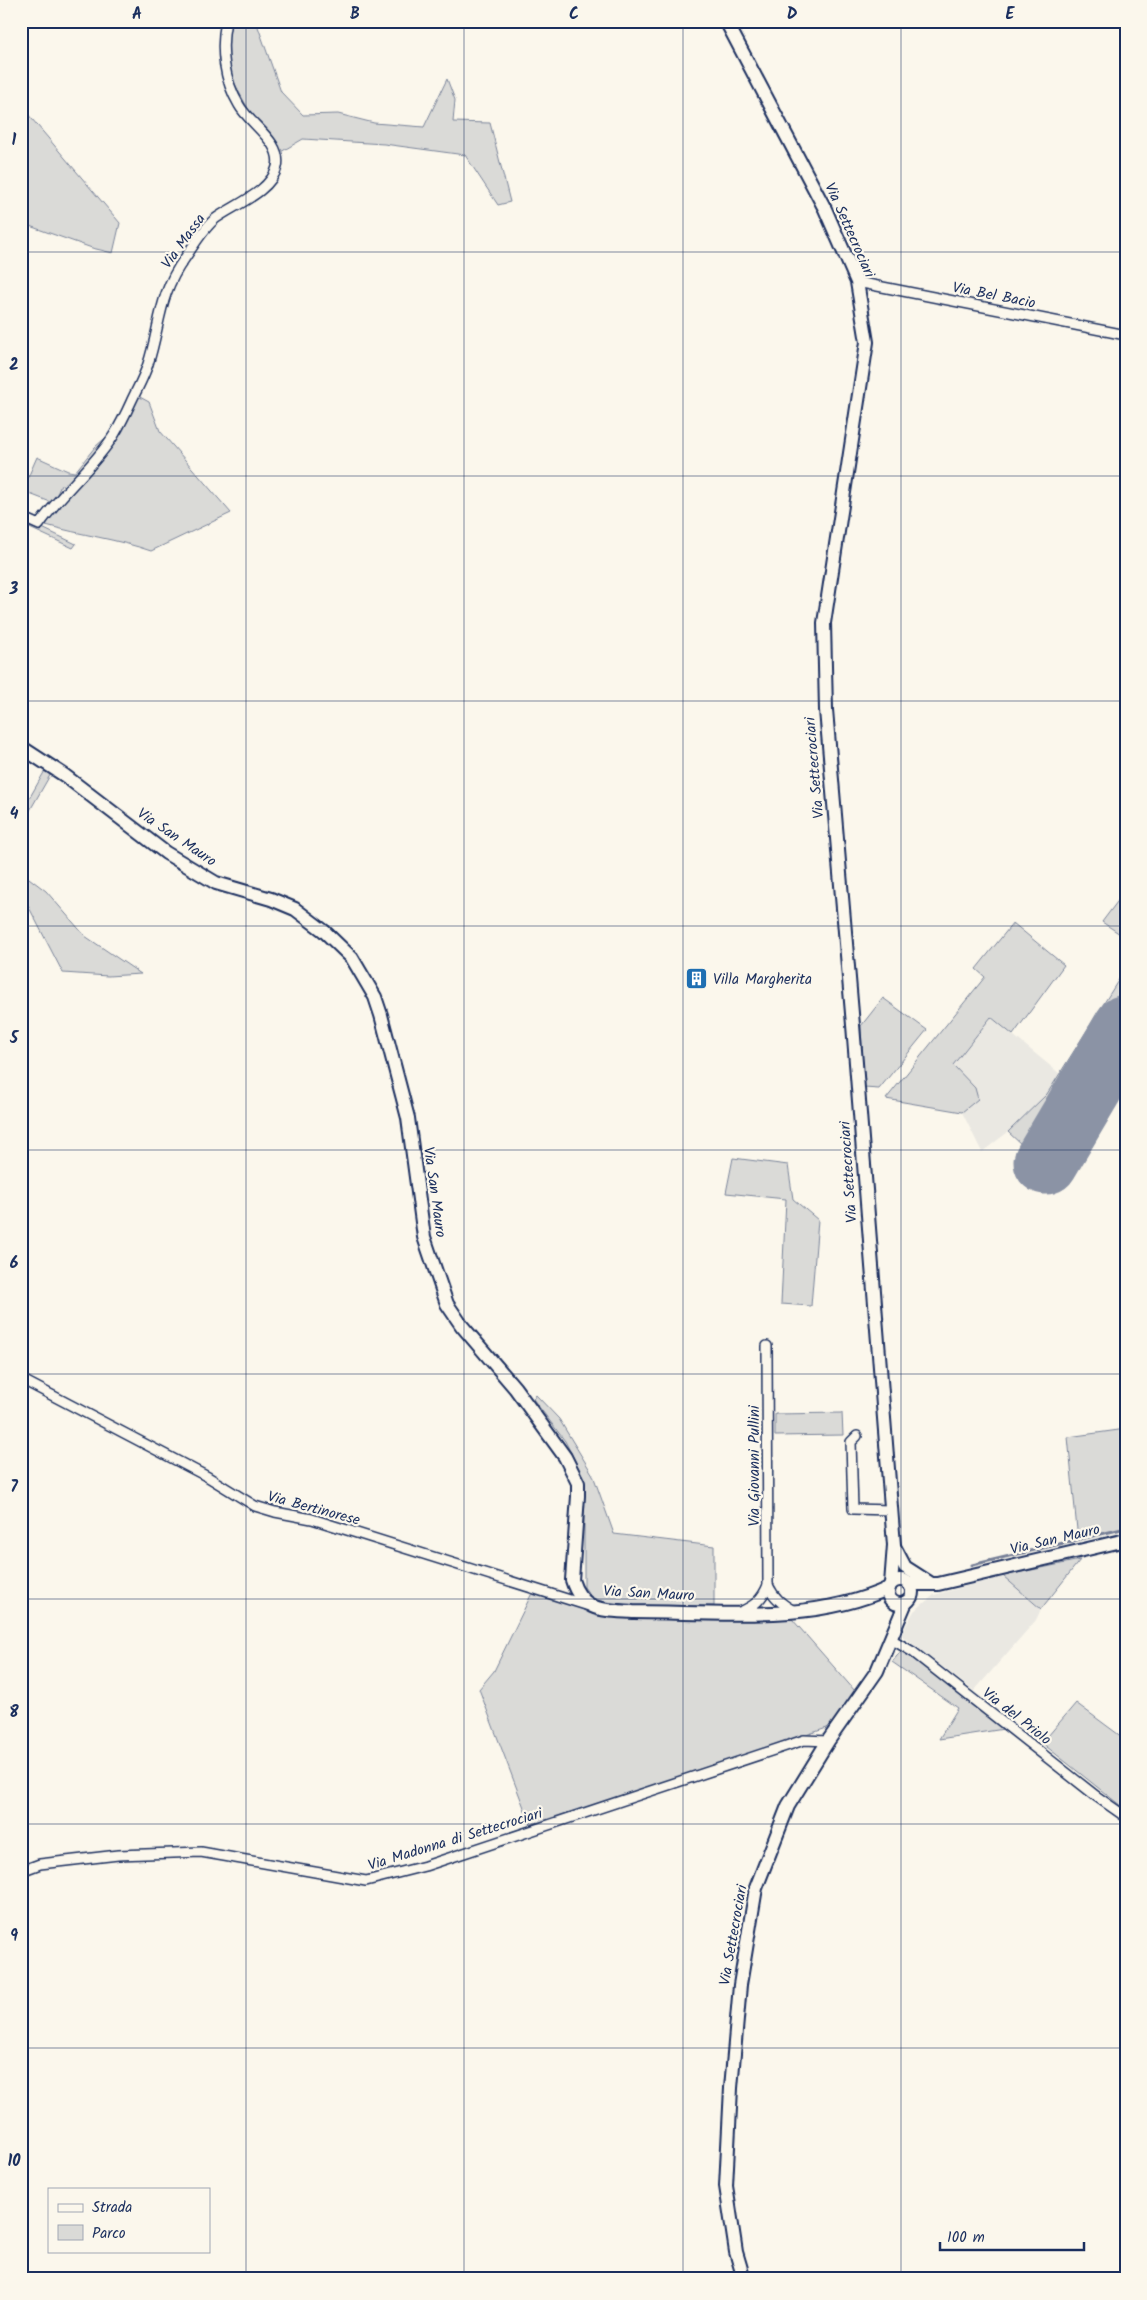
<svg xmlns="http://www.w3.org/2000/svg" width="1147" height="2300" viewBox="0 0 1147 2300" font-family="Kalam,sans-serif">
<rect width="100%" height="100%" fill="#fbf7ec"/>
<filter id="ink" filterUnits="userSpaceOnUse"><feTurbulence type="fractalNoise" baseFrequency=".02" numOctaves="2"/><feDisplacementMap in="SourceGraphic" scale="10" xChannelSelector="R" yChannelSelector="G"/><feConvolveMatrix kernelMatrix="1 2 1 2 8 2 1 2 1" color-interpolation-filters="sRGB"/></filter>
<g filter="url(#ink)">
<g fill="#eae8e2">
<polygon points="991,1017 1060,1074 1047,1094 1008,1132 982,1152 962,1112 978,1099 953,1065"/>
<polygon points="1003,1576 1041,1609 1036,1620 974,1691 901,1635 914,1611 934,1595"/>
</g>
<g fill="#dadad7" stroke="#7a849a">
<path d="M229,21H256L281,92L303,115L338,114L374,123L424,127L447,79L455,100L453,122L490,123L510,202L498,205L465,155L384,144L303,139L279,153C253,116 214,70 229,21Z"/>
<polygon points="21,106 120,223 113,253 92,248 21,223 23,206 21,205"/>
<polygon points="129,395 132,395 112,435 66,488 61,485 53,503 22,491 37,457 68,471 75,472 95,447 112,432"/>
<path d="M138,396L149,402L160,431L231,513L151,551C117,539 81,535 46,525L62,499Z"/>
<polygon points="21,518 76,544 73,548 21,524"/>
<polygon points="47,767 53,770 21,826 21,813"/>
<polygon points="21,872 46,891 85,936 141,974 108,976 63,973 21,892"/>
<polygon points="1126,890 1126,938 1102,922"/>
<polygon points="1013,923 1064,965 1013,1035 991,1017 953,1065 975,1088 978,1099 962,1112 886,1099 985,977 976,969"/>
<polygon points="1126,968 1126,1003 1036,1158 1008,1132 1047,1094"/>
<polygon points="883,998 927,1030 879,1089 864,1088 861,1026"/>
<polygon points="733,1158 788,1165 793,1199 818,1220 811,1306 781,1304 786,1199 726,1193"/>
<polygon points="536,1395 559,1419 593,1475 614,1534 714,1546 714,1606 615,1607 595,1602 584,1587 584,1479 565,1441 533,1399"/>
<polygon points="842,1413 843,1435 775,1436 775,1414"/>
<polygon points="1126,1429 1126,1528 1078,1540 1068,1437"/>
<polygon points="1080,1560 1041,1609 1003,1576"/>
<polygon points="533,1591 597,1613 792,1619 855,1691 833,1726 531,1826 479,1689 494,1671"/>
<polygon points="902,1650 1004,1729 939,1739 958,1708 892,1662"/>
<polygon points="1076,1703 1126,1740 1126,1810 1042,1743"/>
</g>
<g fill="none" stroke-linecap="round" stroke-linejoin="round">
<polyline stroke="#747e96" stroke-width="3" points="972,1565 1126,1528"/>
<polyline stroke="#8b93a5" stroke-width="65" points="1046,1162 1126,1027"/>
<defs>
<g id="street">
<polyline points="857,282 1126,335"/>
<path d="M21,517L39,525C61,493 93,468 114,435C120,425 126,413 131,402C137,389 144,377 148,364C161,324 158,295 185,258C194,245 203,229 215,219C234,205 271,192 277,167C283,142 249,124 239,105C224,80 220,49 226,21"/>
<polyline points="21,1379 208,1477 255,1506 275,1512 312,1519 586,1605"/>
<polyline points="857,1436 851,1442 853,1509 891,1510"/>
<path d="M768,1585C774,1598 782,1604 794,1611"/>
<path d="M740,1612C754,1606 762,1600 768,1585L767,1346"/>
<polyline points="891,1639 913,1652 1096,1796 1126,1817"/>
<polyline points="21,1871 40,1864 118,1855 201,1852 366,1881 425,1866 804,1740 828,1741"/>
</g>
<g id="secondary">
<polyline points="726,21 825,209 857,282 867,342 824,623 826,710 853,1025 894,1545 891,1584"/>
<path d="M21,747L64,775L166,853L216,883L271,899L295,909L324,931L352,958L375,997L381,1015L408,1118L424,1237L447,1304L462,1326L515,1388L565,1457L578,1483V1496L572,1580C582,1612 603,1610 633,1612C716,1612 812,1624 889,1588"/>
<polyline points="895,1548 905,1567 930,1583"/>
<circle cx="900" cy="1592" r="12"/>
<polyline points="909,1584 938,1584 1126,1540"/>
<polyline points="744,2279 736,2252 726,2186 731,2088 740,1985 756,1888 788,1806 828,1741 877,1671 906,1602"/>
</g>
</defs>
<use href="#street" stroke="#1b2f5e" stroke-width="12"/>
<use href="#secondary" stroke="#1b2f5e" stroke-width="16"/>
<use href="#street" stroke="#fbf7ec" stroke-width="9"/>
<use href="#secondary" stroke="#fbf7ec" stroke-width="12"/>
</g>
</g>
<path fill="none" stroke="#1b2f5e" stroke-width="1" stroke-opacity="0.55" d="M246,21V2279M464,21V2279M683,21V2279M901,21V2279M21,252H1126M21,476H1126M21,701H1126M21,926H1126M21,1150H1126M21,1374H1126M21,1599H1126M21,1824H1126M21,2048H1126"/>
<defs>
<symbol id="building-square" viewBox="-11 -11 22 22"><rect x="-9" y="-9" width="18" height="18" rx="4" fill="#1f6fb2" stroke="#fbf7ec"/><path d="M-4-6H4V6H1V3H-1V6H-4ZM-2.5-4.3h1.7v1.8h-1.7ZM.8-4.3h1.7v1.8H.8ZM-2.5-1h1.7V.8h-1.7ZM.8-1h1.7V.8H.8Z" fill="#fff"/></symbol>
</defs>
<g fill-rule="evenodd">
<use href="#building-square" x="684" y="966" width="25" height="25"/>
</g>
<g text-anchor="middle" stroke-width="4.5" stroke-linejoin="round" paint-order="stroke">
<g font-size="15" fill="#1b2f5e" stroke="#fbf7ec">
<text transform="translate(850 230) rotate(66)" y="5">Via Settecrociari</text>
<text transform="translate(183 241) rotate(-54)" y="5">Via Massa</text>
<text transform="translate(994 295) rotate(11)" y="5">Via Bel Bacio</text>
<text transform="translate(814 768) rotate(-95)" y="5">Via Settecrociari</text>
<text transform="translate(177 837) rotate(34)" y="5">Via San Mauro</text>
<text transform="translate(848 1172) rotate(-94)" y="5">Via Settecrociari</text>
<text transform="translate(435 1192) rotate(82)" y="5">Via San Mauro</text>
<text transform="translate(754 1466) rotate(-90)" y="5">Via Giovanni Pullini</text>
<text transform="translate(314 1508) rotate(15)" y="5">Via Bertinorese</text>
<text transform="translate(1055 1539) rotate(-13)" y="5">Via San Mauro</text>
<text transform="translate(649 1593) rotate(3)" y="5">Via San Mauro</text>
<text transform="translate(1017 1716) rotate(38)" y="5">Via del Priolo</text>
<text transform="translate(455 1839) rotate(-17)" y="5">Via Madonna di Settecrociari</text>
<text transform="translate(733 1935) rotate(-80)" y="5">Via Settecrociari</text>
</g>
<g font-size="15" fill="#1b2f5e" stroke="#fbf7ec" text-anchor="start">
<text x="713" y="984">Villa Margherita</text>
</g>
</g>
<rect width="1147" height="2300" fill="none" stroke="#fbf7ec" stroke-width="55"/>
<rect x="48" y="2188" width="162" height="65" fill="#fbf7ec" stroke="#a1a7b3"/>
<rect x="58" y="2204" width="25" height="8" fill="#fbf7ec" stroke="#a1a7b3"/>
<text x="92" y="2212" font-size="15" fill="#1b2f5e">Strada</text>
<rect x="58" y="2225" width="25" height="15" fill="#dadad7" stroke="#a1a7b3"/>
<text x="92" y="2238" font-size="15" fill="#1b2f5e">Parco</text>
<path d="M940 2242v8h144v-8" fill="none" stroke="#1b2f5e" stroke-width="2.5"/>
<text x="947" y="2242" font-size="15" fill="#1b2f5e" stroke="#fbf7ec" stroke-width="4" paint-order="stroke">100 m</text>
<rect x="28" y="28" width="1092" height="2244" fill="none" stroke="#1b2f5e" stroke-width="2"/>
<g font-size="16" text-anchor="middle" font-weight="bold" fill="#1b2f5e">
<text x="137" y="19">A</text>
<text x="355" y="19">B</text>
<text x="574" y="19">C</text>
<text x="792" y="19">D</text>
<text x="1010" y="19">E</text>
<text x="14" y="145">1</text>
<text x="14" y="370">2</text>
<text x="14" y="594">3</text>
<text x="14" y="819">4</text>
<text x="14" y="1043">5</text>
<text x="14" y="1268">6</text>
<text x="14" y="1492">7</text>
<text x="14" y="1717">8</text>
<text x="14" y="1941">9</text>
<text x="14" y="2166">10</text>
</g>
</svg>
